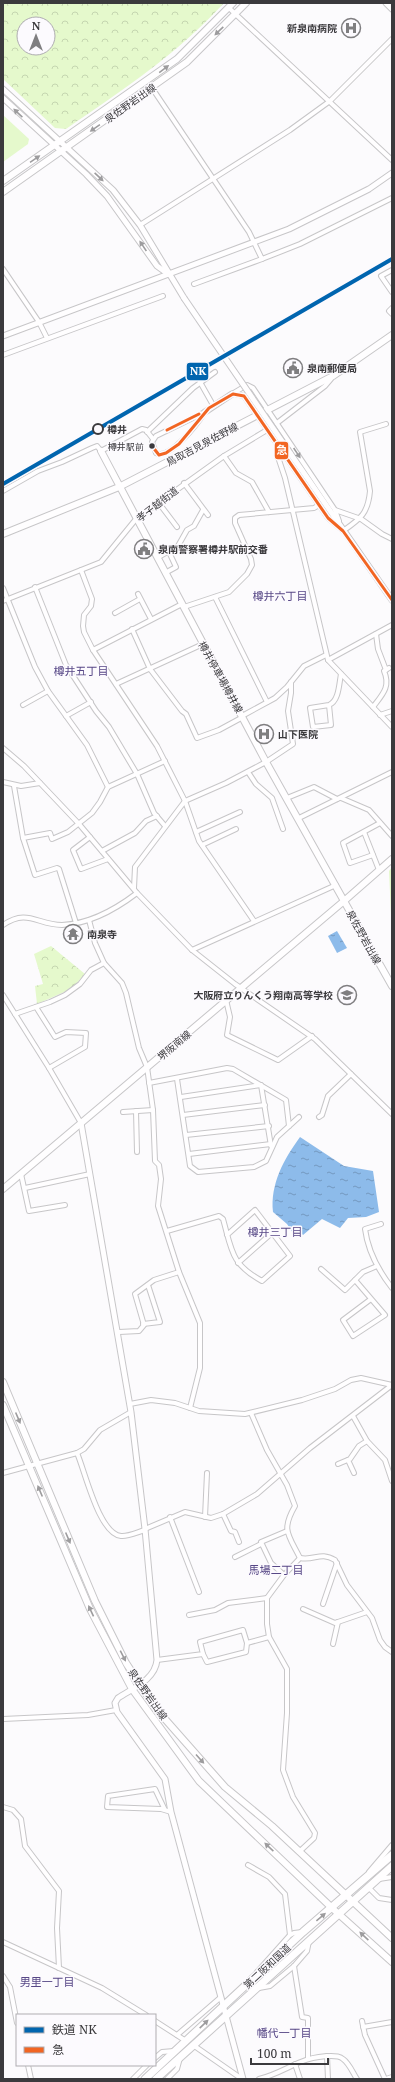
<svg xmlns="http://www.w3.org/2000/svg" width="395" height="2082" viewBox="0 0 395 2082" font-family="'Noto Serif','Noto Sans JP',serif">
<defs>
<pattern id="forest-crowns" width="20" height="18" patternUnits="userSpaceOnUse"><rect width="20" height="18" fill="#e5f9cc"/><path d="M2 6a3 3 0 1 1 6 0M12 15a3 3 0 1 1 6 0" fill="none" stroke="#c5d6b0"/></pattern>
<pattern id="water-ripples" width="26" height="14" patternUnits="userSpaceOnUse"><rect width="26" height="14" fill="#8dbbea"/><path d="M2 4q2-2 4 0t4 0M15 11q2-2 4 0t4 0" fill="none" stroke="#7499bf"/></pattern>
</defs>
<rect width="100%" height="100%" fill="#fcfbfd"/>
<polygon fill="#e5f9cc" points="3,115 29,139 28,144 3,162"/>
<g fill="url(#forest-crowns)" fill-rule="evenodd">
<path d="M3,3H224C176,55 124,89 66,129L55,128L3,79ZM24,24H48V48H24Z"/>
<polygon points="392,867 392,937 389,871"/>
<polygon points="51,946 85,974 71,989 37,1004 35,986 43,984 34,954"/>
</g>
<g fill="url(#water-ripples)">
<polygon points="337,931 347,948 337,953 328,936"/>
<path d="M300,1137L344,1166L373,1171L379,1212L366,1217L348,1218L340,1228L322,1219L303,1235L299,1231L293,1233L287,1224L273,1212C270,1184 284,1159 300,1137Z"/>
</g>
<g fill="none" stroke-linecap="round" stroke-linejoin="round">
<defs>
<g id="minor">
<polyline points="229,8 392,160"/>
<polyline points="152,88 249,232 262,259 300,244 392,198"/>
<polyline points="140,225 290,130 330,101 392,39"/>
<polyline points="3,269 39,322 47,338"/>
<polyline points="392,270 381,276 392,292"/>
<polyline points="194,284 262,259"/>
<polyline points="392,308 389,311 392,314"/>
<polyline points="3,355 163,296"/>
<polyline points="200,382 213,405"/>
<polyline points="232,394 247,385 253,388 335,510 339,521"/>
<polyline points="235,394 244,396 328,518 341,529"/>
<path d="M205,412C198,423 170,460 156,453L152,442L156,436Z"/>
<polyline points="277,423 325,386 331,379"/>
<polyline points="147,432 193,388 215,372"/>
<polyline points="282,452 278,457 285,478 328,660 392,727"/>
<polyline points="224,456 236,473 252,482 269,512"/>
<polyline points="184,483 208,515"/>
<polyline points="3,491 38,471 62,462 92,448 97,446 101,451 142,429 146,430 153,439"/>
<polyline points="158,502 177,527"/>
<polyline points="335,510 361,519 382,534 392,539"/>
<path d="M343,531C360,519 368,514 370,491L360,432L386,424"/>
<polyline points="157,558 178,546 187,530 194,526 203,510"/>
<polyline points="81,570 92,599 91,606 84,615 83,626 84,632 93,650 157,746 185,801 199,841 254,921"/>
<polyline points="165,573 176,567 169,552"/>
<polyline points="35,587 66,665 96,711 109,727 137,774 154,813 165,826"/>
<polyline points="3,588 35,667 48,691 87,745 108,787"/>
<polyline points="138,594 151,619"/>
<polyline points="215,597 267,702"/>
<polyline points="3,601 101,562 136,519 224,456 267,430"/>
<polyline points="184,607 229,592 247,574 252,565 251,559 235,523 235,518 239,515 314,508 319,505"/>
<polyline points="115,613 140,599"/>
<polyline points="132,629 150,669 182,711 186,714 197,738 219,730 243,717"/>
<polyline points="376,634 378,649 386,670"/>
<polyline points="93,650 182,604"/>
<polyline points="328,660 392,625"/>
<polyline points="116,684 203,644"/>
<polyline points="23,705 48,691"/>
<path d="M329,705L331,725L313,727L310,708L329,705C339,701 339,684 341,674"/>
<path d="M373,707C382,695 391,687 384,671L389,668"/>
<polyline points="380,715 392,711"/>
<polyline points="66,716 91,702"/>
<polyline points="242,716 275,698 287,687 304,666 326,655"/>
<polyline points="3,748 24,766 79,824 137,893 192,950 235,984 315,1039 392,1114"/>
<polyline points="248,772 256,784 272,798 283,829"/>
<polyline points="3,782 21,786 40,783"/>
<polyline points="14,786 23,838 35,875 57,868 59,869 76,923"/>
<polyline points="287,798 314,787 337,799"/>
<polyline points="341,798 369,810 392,836"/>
<polyline points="299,818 392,772"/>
<polyline points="196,832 240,812"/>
<polyline points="364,832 379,870"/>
<polyline points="90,837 73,850 81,869 108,859"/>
<polyline points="23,838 50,833 52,839 68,832 92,813 100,802 108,787 165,761"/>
<polyline points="202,845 236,829"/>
<polyline points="102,851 135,833 146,821 157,816"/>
<polyline points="373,855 350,863 343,843 380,823"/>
<polyline points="134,888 135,867 185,801 226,783 266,762 293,744 288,711 291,693 291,682"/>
<polyline points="89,920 95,943 104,963 122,983 126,993 139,1048 147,1067 153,1110 155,1161 159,1165 161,1179 158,1206 179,1272 200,1323 200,1368 190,1408"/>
<path d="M3,925C28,908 37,925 62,925C89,924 116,909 137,893"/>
<polyline points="192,950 336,885"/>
<polyline points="3,995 49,1068 81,1123"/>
<polyline points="226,1000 230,1017 227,1035 278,1060 312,1036"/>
<polyline points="36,1007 55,1037 66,1032 86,1033 85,1047 49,1068"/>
<polyline points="15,1014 50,1002 65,995 80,984 91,970 104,963"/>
<polyline points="177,1079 190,1166 198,1172 254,1167 266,1161 277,1137 299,1117"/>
<polyline points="149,1083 227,1068 233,1069 286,1100 289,1126"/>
<polyline points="261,1085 271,1146"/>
<polyline points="181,1097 261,1085"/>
<polyline points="136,1111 137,1152"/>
<polyline points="123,1112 153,1110"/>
<polyline points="183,1115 265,1105"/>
<polyline points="319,1117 322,1115 328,1096 351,1074"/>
<polyline points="186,1135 269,1126"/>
<polyline points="189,1154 271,1144"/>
<polyline points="21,1174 29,1211 65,1205"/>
<polyline points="25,1188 90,1174"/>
<path d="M381,1224L365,1229C368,1252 378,1270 392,1288"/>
<path d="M167,1231L219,1216L223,1219C232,1251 231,1264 262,1281L290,1256L255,1210L227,1235"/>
<polyline points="238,1263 273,1232"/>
<polyline points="321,1269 345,1290 363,1272 377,1266"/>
<polyline points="355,1280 385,1315 353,1336 343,1320 371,1299"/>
<polyline points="143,1324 160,1322 148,1285"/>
<polyline points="119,1332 139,1331 144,1325 135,1294 154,1280 179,1272"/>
<polyline points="130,1404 151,1400 175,1403 199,1411 245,1414 302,1400 335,1389 351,1380 361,1378 392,1385"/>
<path d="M251,1413L267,1450L287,1485L295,1506C281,1530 288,1534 300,1558"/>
<polyline points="353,1416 367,1441 385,1460 392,1481"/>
<path d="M77,1453C85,1471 99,1534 121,1536C127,1537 138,1532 145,1530"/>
<polyline points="348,1460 354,1473"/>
<polyline points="338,1464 350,1459 359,1446 367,1441"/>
<polyline points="3,1473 77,1453 84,1449 100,1430 131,1412"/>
<polyline points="223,1514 231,1531 235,1532 239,1542"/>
<polyline points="170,1517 199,1592"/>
<polyline points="205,1517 207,1473"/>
<polyline points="145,1529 185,1512 211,1518 223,1514 257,1494 310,1448 392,1385"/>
<polyline points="235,1557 261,1544"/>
<path d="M300,1558C315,1561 320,1551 335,1560L347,1585L372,1618L380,1640L385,1647L392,1652"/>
<polyline points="284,1575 271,1563 261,1542 287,1531"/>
<polyline points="323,1604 337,1563"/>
<polyline points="303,1609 335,1623 367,1612"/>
<polyline points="189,1615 215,1610 228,1603 267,1598"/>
<polyline points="333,1644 338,1622"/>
<polyline points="203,1654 207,1662 246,1652 247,1643 269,1637"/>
<polyline points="157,1660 203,1654 200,1642 243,1630 247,1643"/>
<polyline points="3,1719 88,1715 116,1710"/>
<polyline points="3,1807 13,1810 21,1819 25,1846 59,1891 57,1928 59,1968"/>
<polyline points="165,1810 155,1789 108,1796 107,1807 161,1809 171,1812"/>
<polyline points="299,1852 314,1838 315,1833 293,1797 283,1770 287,1713 287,1669 269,1637 267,1624 267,1598 284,1575 300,1558"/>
<polyline points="248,1865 269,1877 285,1894 290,1935 294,1933 302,1932"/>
<polyline points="369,1872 392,1845"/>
<polyline points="379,1879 392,1877"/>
<polyline points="368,1887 379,1898 392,1900"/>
<polyline points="3,1942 102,1988 146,2015"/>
<polyline points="294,1966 302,2017 308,2018 308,2058"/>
<polyline points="257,1972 290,1935"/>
<polyline points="3,1976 10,1987 17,2023"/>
<polyline points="259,1988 270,1986 294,1966 307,1951 309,1941"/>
<polyline points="155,2021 186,2041"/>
<polyline points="362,2021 365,2035 385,2079"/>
<polyline points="363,2027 392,2022"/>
<polyline points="177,2035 221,1997"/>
<polyline points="193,2045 242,2079"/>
<polyline points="327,2056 328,2079"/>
<polyline points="155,2058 162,2052 174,2051"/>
<polyline points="295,2064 300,2079"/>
<polyline points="28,2065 31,2079"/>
<polyline points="133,2079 147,2065"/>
<polyline points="167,2079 177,2069 180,2058"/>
<path d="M259,2079C287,2072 300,2056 331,2056C336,2056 340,2056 343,2059C349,2063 353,2073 357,2079"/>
<polyline points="386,2079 392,2077"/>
</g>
<g id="tertiary">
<polyline points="386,3 392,9"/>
<polyline points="3,89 113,190 140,225 184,298"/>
<polyline points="3,98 86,174 107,196 157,266 168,274"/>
<polyline points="3,336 289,229 369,189 392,173"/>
<polyline points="205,412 232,394"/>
<polyline points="290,453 392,600"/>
<path d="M81,1123L131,1412L145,1529L157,1660C155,1680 133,1688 118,1698L115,1703L117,1712L165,1779L171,1812L243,2079"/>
</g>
<g id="secondary">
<polyline points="3,534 119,487 333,376 392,335"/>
<polyline points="3,1189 344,901 266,762 101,451"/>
</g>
<g id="primary">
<polyline points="3,181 177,59 233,3"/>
<polyline points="3,192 187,62 246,3"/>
<polyline points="392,859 344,901 392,986"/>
<polyline points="3,1382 95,1601 126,1663 157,1710 225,1787 272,1826 392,1938"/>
<polyline points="3,1405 90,1609 132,1689 199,1781 332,1908 392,1962"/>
</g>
<g id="trunk">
<polyline points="145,2079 303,1932 392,1855"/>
<polyline points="156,2079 392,1866"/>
</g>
</defs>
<use href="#minor" stroke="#c7c6c8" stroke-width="6"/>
<use href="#tertiary" stroke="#c7c6c8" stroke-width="7"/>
<use href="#secondary" stroke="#c7c6c8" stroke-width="8"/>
<use href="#primary" stroke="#c7c6c8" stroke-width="8"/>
<use href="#trunk" stroke="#c7c6c8" stroke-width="9"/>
<use href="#minor" stroke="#fffeff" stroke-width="4"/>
<use href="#tertiary" stroke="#fffeff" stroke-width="5"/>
<use href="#secondary" stroke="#fffeff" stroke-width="6"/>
<use href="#primary" stroke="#fffeff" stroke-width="6"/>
<use href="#trunk" stroke="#fffeff" stroke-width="7"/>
<defs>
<polyline id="tertiary-bridge" points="184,298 290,453"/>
</defs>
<use href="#tertiary-bridge" stroke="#c7c6c8" stroke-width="7" stroke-linecap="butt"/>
<use href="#tertiary-bridge" stroke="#fffeff" stroke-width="5"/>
<defs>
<g id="bus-1">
<polyline points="167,430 199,414"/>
<polyline points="152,446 159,455 166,453 179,444 209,408 233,394 244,396 328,518 343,531 392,600"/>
</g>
</defs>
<use href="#bus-1" stroke="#fcfafe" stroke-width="6"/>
<use href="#bus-1" stroke="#f26522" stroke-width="3"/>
<defs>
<polyline id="rail-1" points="3,484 392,259"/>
</defs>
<use href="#rail-1" stroke="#fcfafe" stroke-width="7"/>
<use href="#rail-1" stroke="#0065af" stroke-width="4"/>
</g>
<defs><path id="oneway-solid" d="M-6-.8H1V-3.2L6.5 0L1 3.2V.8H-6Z"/></defs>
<g fill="#9d9c9e">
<use href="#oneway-solid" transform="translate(219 31) rotate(136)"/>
<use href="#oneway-solid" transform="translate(164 69) rotate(-37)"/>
<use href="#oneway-solid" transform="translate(18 113) rotate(-137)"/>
<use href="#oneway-solid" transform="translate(95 128) rotate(145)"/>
<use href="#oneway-solid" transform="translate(35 159) rotate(-34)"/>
<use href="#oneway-solid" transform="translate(99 177) rotate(43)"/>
<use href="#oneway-solid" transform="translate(143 246) rotate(-124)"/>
<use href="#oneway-solid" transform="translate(297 453) rotate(56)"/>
<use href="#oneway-solid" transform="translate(18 1418) rotate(67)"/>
<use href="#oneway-solid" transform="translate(40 1491) rotate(-113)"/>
<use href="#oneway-solid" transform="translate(68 1538) rotate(67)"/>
<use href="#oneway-solid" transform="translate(91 1611) rotate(-115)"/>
<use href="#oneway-solid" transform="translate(123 1656) rotate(63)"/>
<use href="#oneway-solid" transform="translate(200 1759) rotate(48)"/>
<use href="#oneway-solid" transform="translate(269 1847) rotate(-137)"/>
<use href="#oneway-solid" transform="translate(321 1917) rotate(-40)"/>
<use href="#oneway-solid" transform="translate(364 1936) rotate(-137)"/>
<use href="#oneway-solid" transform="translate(204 2024) rotate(-44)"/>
</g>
<defs>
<symbol id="hospital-ring" viewBox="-11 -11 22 22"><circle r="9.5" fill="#fcfafe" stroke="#7f7e80" stroke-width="1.5"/><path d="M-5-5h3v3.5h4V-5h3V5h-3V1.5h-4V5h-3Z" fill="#7f7e80"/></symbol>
<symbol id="civic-ring" viewBox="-11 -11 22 22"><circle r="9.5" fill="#fcfafe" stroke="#7f7e80" stroke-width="1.5"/><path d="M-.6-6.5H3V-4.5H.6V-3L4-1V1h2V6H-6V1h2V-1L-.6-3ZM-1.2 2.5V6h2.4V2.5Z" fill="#7f7e80"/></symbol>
<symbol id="temple-ring" viewBox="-11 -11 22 22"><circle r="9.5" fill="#fcfafe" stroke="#7f7e80" stroke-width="1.5"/><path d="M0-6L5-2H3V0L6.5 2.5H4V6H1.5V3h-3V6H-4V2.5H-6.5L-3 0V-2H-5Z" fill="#7f7e80"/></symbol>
<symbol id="school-ring" viewBox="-11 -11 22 22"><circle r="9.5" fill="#fcfafe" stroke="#7f7e80" stroke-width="1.5"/><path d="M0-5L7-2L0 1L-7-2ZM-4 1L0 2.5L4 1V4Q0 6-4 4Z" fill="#7f7e80"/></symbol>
</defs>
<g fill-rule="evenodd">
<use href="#hospital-ring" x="340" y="17" width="22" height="22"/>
<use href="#civic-ring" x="282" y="357" width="22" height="22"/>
<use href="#civic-ring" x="133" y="538" width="22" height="22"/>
<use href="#hospital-ring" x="253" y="723" width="22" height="22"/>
<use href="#temple-ring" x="62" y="923" width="22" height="22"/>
<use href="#school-ring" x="336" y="984" width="22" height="22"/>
</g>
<circle fill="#fcfafe" stroke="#3b3a3d" stroke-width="2" cx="98" cy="429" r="5"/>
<circle fill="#3b3a3d" stroke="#fcfafe" stroke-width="1.5" cx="152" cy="446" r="3.5"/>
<g text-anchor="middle" stroke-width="3" stroke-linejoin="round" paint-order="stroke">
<g font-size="9" fill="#3b3a3d" stroke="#fcfafe" text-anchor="end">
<text x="144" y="450">樽井駅前</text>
</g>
<g font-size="10" font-weight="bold" fill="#3b3a3d" stroke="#fcfafe" text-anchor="start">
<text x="337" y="32" text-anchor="end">新泉南病院</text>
<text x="307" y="372">泉南郵便局</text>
<text x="158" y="553">泉南警察署樽井駅前交番</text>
<text x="278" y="738">山下医院</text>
<text x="87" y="938">南泉寺</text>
<text x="333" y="999" text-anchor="end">大阪府立りんくう翔南高等学校</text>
</g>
<g font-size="10" fill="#3b3a3d" stroke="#fcfafe">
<text transform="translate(130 103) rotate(-35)" y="4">泉佐野岩出線</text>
<text transform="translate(202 444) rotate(-28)" y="4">鳥取吉見泉佐野線</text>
<text transform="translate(157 504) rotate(-38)" y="4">孝子越街道</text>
<text transform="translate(221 677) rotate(61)" y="4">樽井停車場樽井線</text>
<text transform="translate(364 937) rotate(61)" y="4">泉佐野岩出線</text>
<text transform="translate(174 1045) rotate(-40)" y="4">堺阪南線</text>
<text transform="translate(148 1694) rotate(55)" y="4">泉佐野岩出線</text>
<text transform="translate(267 1966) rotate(-43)" y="4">第二阪和国道</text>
</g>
<g font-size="10" font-weight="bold" fill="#3b3a3d" stroke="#fcfafe" text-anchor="start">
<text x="107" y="433">樽井</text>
</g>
<g font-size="11" fill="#574886" stroke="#fcfafe">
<text x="280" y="600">樽井六丁目</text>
<text x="81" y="675">樽井五丁目</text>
<text x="275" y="1236">樽井三丁目</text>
<text x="276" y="1574">馬場二丁目</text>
<text x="47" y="1986">男里一丁目</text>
<text x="284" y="2037">幡代一丁目</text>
</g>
</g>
<g stroke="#fcfafe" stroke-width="1.5">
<rect x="186" y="362" width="23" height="19" rx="4" fill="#0065af"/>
<rect x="274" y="441" width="15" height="19" rx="4" fill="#f26522"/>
</g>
<g font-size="11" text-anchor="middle" font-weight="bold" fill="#fff">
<text x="198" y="375">NK</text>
<text x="282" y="454">急</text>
</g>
<rect width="395" height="2082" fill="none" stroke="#3b3a3d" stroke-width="8"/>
<rect x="16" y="2014" width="140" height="52" fill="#fcfafe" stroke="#afadb1"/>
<rect x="24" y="2027" width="20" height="6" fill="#0065af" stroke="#afadb1"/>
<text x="52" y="2034" font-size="12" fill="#3b3a3d">鉄道 NK</text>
<rect x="24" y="2047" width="20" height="6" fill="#f26522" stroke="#afadb1"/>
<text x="52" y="2054" font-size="12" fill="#3b3a3d">急</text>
<g transform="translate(36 36)"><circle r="19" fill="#fcfafe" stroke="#afadb1"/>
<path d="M0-3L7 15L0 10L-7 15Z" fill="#7f7e80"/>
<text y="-6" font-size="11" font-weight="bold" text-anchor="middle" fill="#3b3a3d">N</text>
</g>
<path d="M251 2058v6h77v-6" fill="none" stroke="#3b3a3d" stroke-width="2"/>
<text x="257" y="2058" font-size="12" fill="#3b3a3d" stroke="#fcfafe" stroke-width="3" paint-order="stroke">100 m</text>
</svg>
